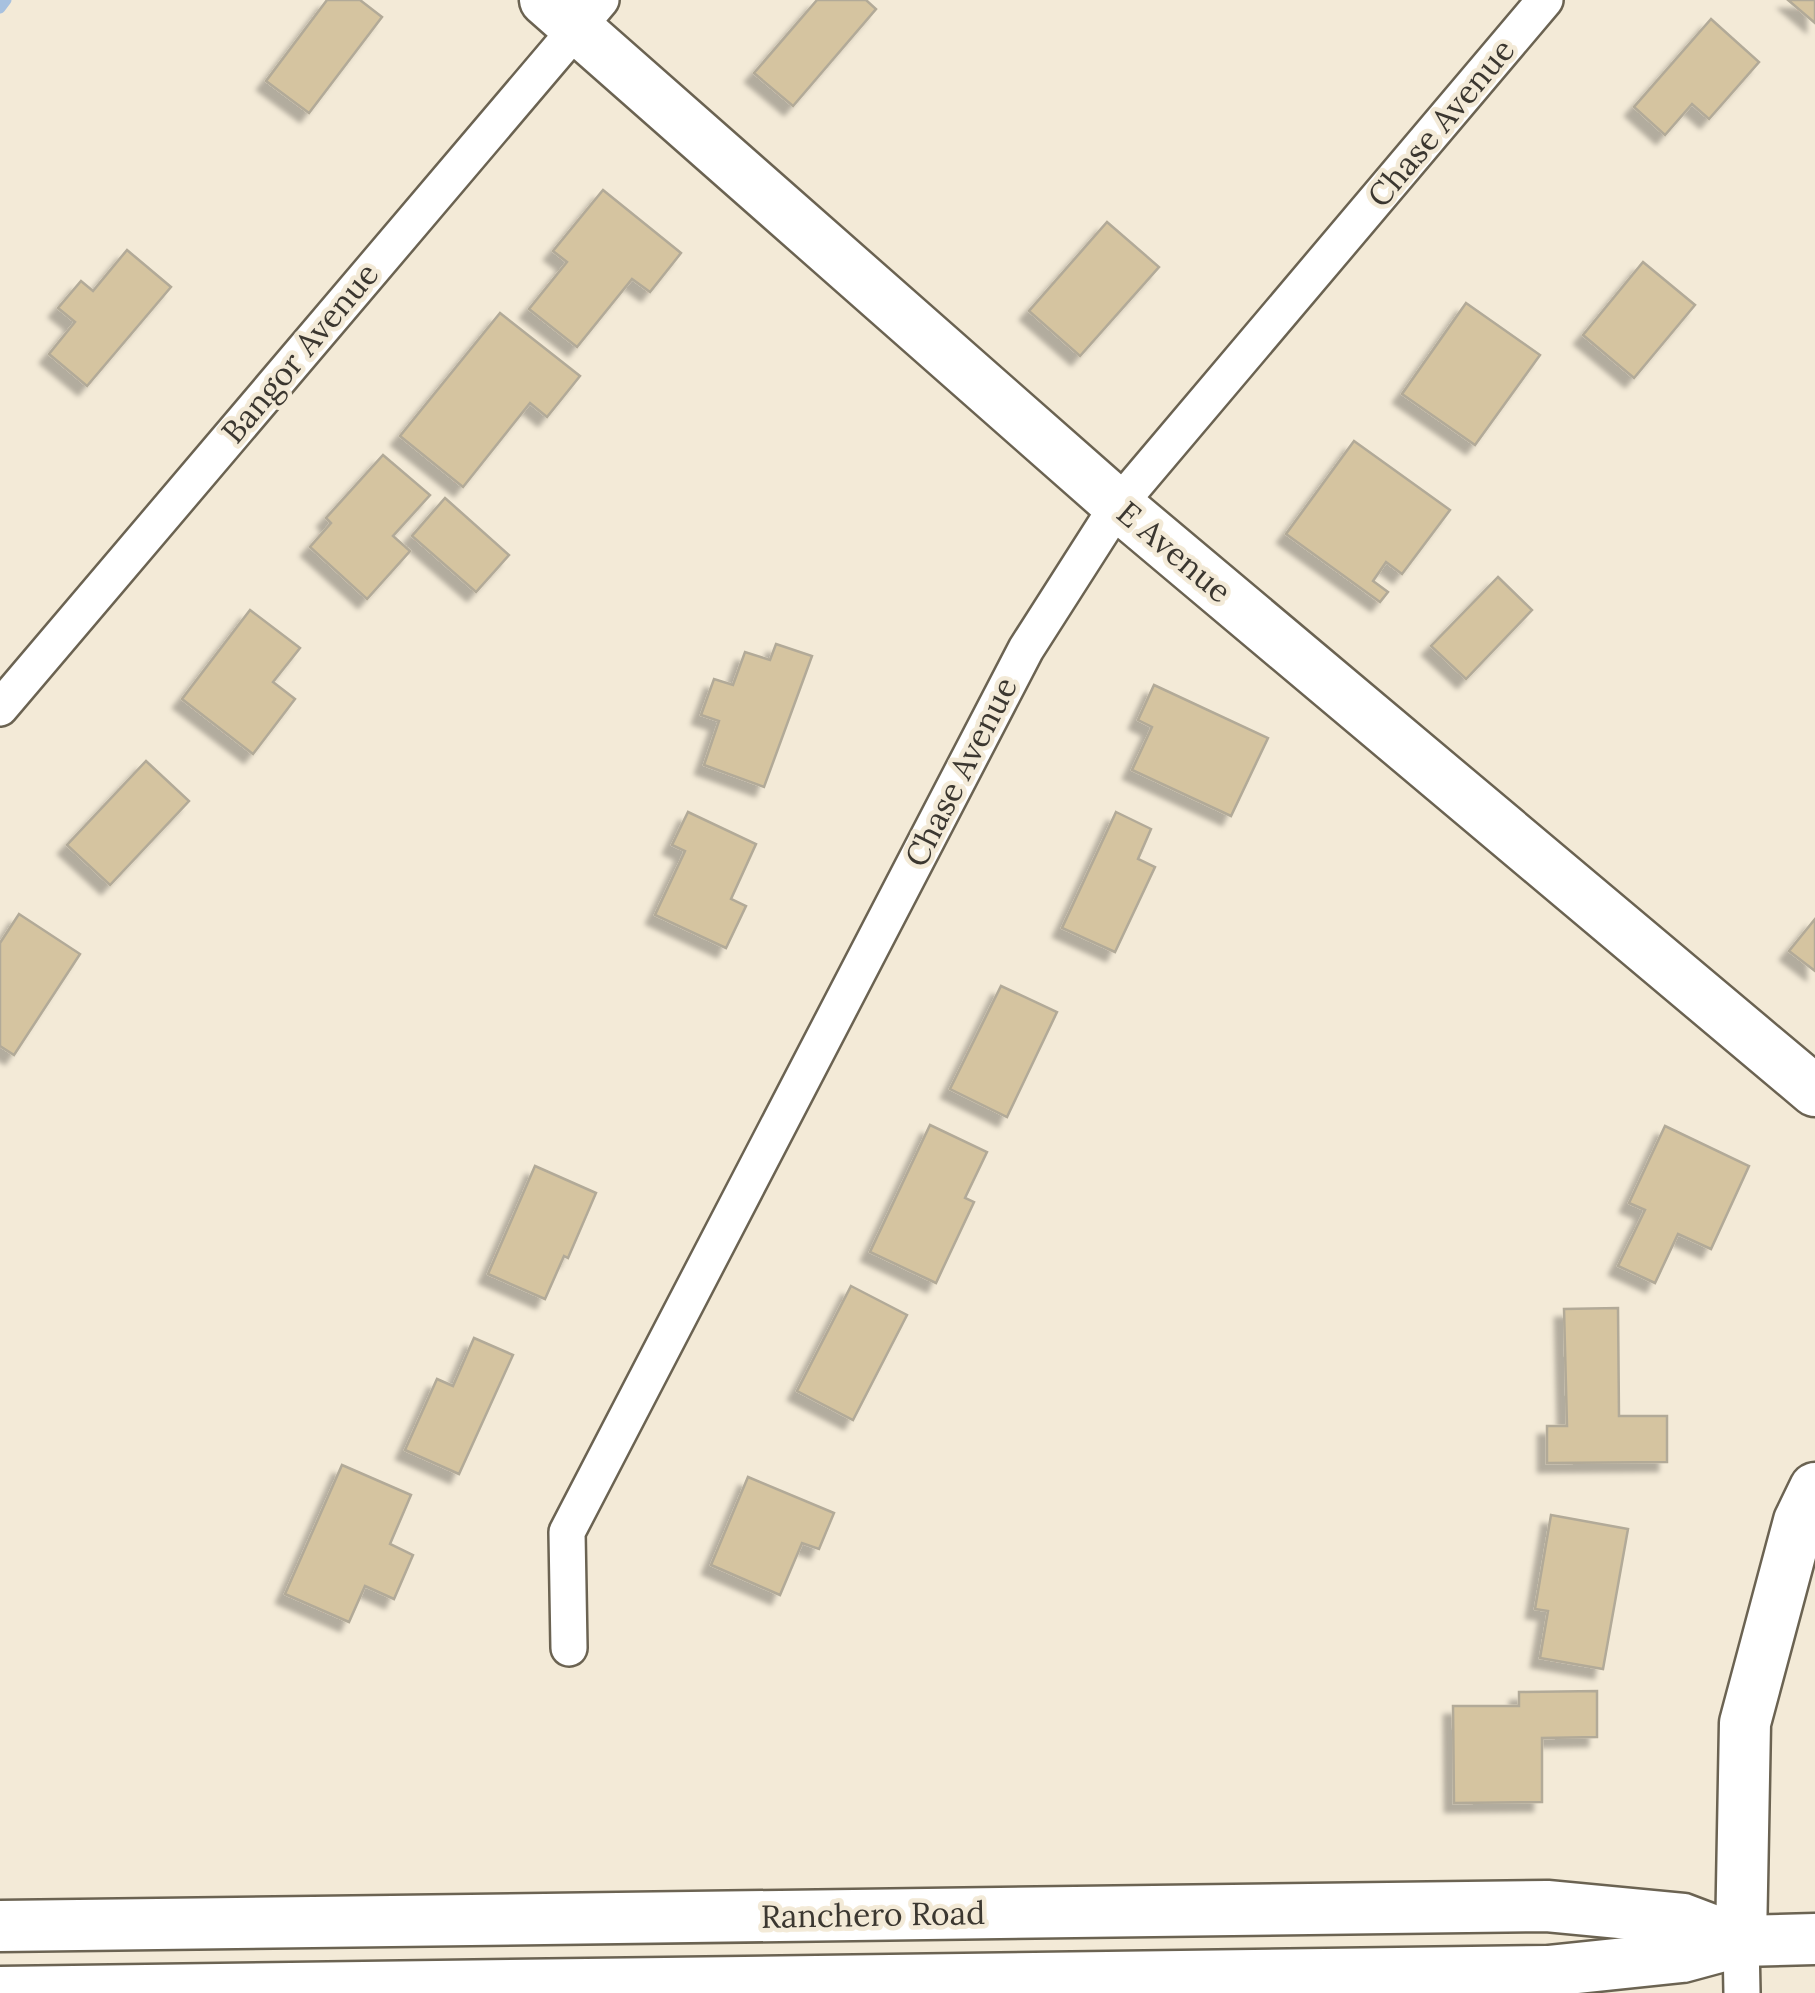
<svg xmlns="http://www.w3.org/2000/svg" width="1815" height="1993" viewBox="0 0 1815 1993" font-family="Lora,serif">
<defs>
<filter id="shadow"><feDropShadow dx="-9" dy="9" stdDeviation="2.5" flood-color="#0004"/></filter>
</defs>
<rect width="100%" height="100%" fill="#f3ead7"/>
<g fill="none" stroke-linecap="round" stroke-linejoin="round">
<polyline stroke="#a7c1df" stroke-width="11" points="0,8 6,0"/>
</g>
<g fill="#d5c4a0" stroke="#b2aa98" stroke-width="2.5" filter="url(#shadow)">
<polygon points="327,0 360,0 382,17 309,113 266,81"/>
<polygon points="817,0 866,0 876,9 793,106 754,73"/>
<polygon points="1788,0 1815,0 1815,23"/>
<polygon points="1711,19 1759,62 1709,119 1692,104 1665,135 1634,107"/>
<polygon points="603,190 681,253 650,292 632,279 577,347 529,309 567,262 553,251"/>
<polygon points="1107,222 1159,267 1080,356 1029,311"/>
<polygon points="127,250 171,287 87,386 49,354 75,322 58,308 81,281 93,291"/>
<polygon points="1643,262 1695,305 1634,378 1583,335"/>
<polygon points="1466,303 1540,355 1475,445 1402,394"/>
<polygon points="500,313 580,376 547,417 530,403 463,487 400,436"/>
<polygon points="1354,441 1450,510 1402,574 1386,562 1373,581 1388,592 1380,602 1286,534"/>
<polygon points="383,455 430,495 393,536 410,551 367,599 310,547 331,523 326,518"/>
<polygon points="445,498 509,555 476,592 412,536"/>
<polygon points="1498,577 1532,610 1466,679 1431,646"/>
<polygon points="250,610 300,648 273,682 295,699 253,754 182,699"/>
<polygon points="776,644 812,656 764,787 704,765 719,721 701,715 714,679 733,685 745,652 770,660"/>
<polygon points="1154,685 1268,738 1231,816 1132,770 1152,727 1138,720"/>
<polygon points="146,761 189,801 110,885 67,845"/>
<polygon points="688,812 756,844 731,899 746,906 726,948 655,915 685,851 672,845"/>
<polygon points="1116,812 1151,829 1138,859 1155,867 1115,952 1062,928"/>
<polygon points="19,914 80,954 14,1055 0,1046 0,943"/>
<polygon points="1815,919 1815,971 1789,951"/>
<polygon points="1001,986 1057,1012 1007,1117 950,1089"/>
<polygon points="930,1125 987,1152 965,1198 974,1202 936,1283 870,1252"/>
<polygon points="1665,1126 1749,1166 1711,1249 1678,1234 1655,1283 1618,1266 1645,1210 1629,1203"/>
<polygon points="535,1166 596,1193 568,1258 564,1256 545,1299 488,1274"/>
<polygon points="851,1286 907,1315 853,1420 797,1391"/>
<polygon points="1618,1308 1619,1416 1667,1416 1667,1462 1547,1463 1547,1426 1567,1426 1564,1309"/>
<polygon points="474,1338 513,1355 459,1474 405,1450 437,1379 453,1386"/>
<polygon points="342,1465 411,1495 390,1544 413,1555 394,1599 365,1586 349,1622 285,1594"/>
<polygon points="748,1477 834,1513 819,1549 802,1543 780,1595 711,1565"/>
<polygon points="1551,1515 1628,1529 1603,1669 1540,1658 1548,1611 1535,1609"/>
<polygon points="1597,1691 1597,1737 1542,1738 1542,1802 1454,1803 1453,1706 1519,1706 1519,1692"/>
</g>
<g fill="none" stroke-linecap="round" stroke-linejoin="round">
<defs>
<g id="street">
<polyline points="0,708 601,0"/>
<polyline points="569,1648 567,1532 1026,649 1118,505 1545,0"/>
<polyline points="1741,1941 1742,1993"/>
</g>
<g id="secondary">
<polyline points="545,0 1118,505 1815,1091"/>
<polyline points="0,1926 1547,1906 1683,1919 1741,1941"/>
<polyline points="1741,1941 1745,1723 1799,1521 1815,1488"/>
<polyline points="0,1992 1548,1971 1682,1957 1741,1941 1815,1939"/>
</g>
</defs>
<use href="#street" stroke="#6b6352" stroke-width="40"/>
<use href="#secondary" stroke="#6b6352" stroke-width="55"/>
<use href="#street" stroke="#fff" stroke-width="35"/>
<use href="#secondary" stroke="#fff" stroke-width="50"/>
</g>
<g text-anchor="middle" stroke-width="9" stroke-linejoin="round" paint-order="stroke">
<g font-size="32" fill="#3b3730" stroke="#f3ead7">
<text transform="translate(1441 123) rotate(-50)" y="11">Chase Avenue</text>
<text transform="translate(300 353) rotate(-50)" y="11">Bangor Avenue</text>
<text transform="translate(1174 552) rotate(40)" y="11">E Avenue</text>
<text transform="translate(961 772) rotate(-63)" y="11">Chase Avenue</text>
<text transform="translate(873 1915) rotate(-1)" y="11">Ranchero Road</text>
</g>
</g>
</svg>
